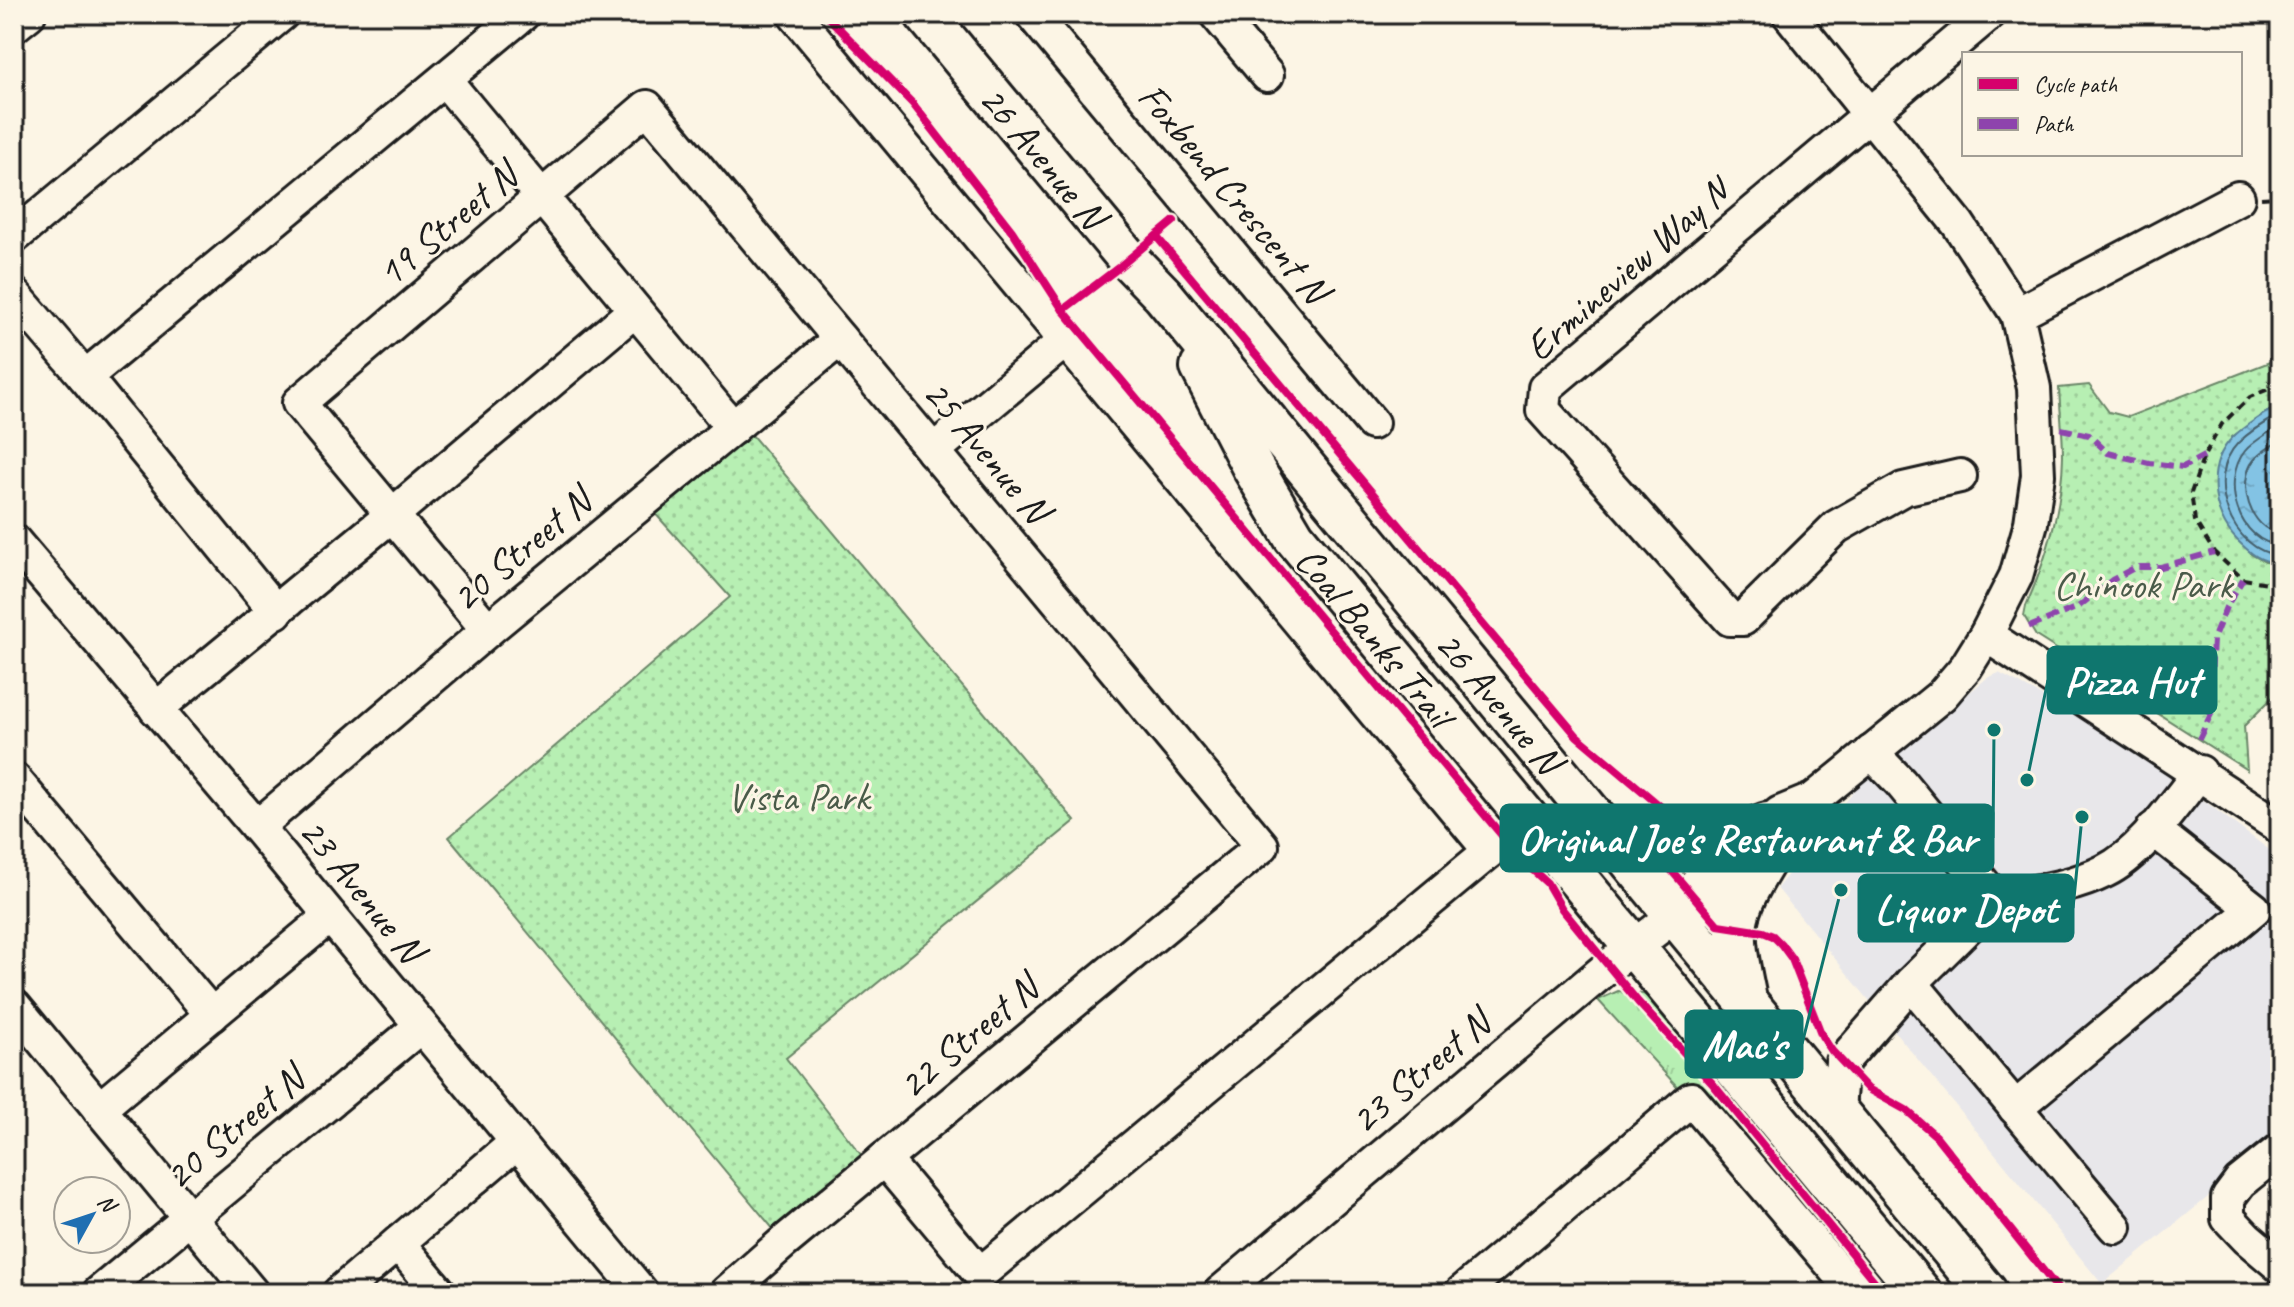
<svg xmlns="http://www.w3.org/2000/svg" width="2294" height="1307" viewBox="0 0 2294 1307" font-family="Caveat,sans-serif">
<defs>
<pattern id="grass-tufts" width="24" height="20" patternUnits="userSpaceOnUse" patternTransform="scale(2)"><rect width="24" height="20" fill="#b7efb3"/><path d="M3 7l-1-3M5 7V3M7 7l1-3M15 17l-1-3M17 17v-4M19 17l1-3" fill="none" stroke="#9dcc99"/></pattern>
<pattern id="park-dots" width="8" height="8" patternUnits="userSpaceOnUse" patternTransform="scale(2)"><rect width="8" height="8" fill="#b7efb3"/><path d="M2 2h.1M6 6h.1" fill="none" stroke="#9dcc99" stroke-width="1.8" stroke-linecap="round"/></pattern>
<pattern id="water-ripples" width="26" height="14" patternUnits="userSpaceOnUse" patternTransform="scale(2)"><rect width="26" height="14" fill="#83c3e4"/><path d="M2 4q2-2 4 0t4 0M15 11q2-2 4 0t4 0" fill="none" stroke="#71a7c3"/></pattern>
</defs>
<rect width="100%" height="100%" fill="#fcf5e5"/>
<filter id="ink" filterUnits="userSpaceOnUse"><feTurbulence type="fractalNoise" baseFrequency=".0125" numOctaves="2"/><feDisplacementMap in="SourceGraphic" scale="16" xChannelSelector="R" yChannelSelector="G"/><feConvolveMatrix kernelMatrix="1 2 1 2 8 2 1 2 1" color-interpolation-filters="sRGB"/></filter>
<g filter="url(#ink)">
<polygon fill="#e8e7ea" points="1999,673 2063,707 2166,772 2280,858 2280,1138 2102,1284 1777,888 1860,784 1987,678"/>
<polygon fill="url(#grass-tufts)" stroke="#6a8668" stroke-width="2" points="1618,991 1643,994 1674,1013 1913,1293 1871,1293 1696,1083 1683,1093 1598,1000"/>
<g fill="url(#park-dots)" stroke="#6a8668" stroke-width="2">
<path d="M2280,358V405L2232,437L2251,554L2265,562L2280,563V690L2244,726L2247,770L2036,636L2024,616L2026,606C2047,558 2062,509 2063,456C2063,434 2060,410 2059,388L2089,385L2109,412L2128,417Z"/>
<polygon points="741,422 1075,821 786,1058 872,1169 784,1242 449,837 730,597 644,501"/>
</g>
<path fill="url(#water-ripples)" stroke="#5a8094" stroke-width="2" d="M2280,405V563C2260,562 2251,554 2237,540C2211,514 2205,465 2233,437C2243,427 2267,411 2280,405Z"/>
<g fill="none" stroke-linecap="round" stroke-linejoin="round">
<g stroke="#455f6c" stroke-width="2">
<path d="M2280,414C2267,421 2249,432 2238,443C2204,478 2231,552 2280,555"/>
<path d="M2280,425C2269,433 2253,441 2245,451C2220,482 2239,543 2280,545"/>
<path d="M2280,440C2272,446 2260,452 2254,460C2236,482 2250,531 2280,533"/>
</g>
<defs>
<g id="minor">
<polyline points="794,14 1490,851 980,1274 884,1159"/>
<polyline points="1032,14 1372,423"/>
<polyline points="1216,14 1267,75"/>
<polyline points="14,26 29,14"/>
<polyline points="445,80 733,428"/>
<polyline points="14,237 282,14"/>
<polyline points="14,294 85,377 276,612"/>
<polyline points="2017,314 2238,198"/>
<polyline points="85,377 523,14"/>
<polyline points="933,451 1066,340"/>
<polyline points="1960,476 1903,489 1836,527 1743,619 1730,619 1543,410 1545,388 1989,14"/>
<polyline points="14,541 257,827 642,1293"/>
<polyline points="488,630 299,403 647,107 1262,846 784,1242 726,1293"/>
<polyline points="1986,635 2280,827"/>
<polyline points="156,709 392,515 634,311"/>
<path d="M1871,752L1900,782L1996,899C2032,892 2071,888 2105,871C2142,853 2174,804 2200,772"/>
<polyline points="14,779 212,1015"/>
<polyline points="257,827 488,630 840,339"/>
<polyline points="1674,916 1703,908 1768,856 1794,833 1814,799"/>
<polyline points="1911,983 2115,1227"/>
<polyline points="14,1006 252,1293"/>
<polyline points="2015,1108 2254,909 2153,829"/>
<polyline points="99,1109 330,916"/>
<polyline points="1838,1110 1842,1062 1911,983 1996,899"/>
<polyline points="2280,1150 2240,1182 2228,1198 2228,1218 2247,1238 2280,1266"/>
<polyline points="398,1243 440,1293"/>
<polyline points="99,1293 421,1026"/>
<polyline points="339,1293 517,1142"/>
<polyline points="1220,1293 1609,966 1674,916 1688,891 1780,813 1814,799 1942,695 1966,667 1986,635 2016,576 2031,523 2038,475 2034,388 2017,314 1958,224 1789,14"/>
<polyline points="1461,1293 1691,1099 1856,1293"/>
</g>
<g id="major">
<polyline points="925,14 1129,260 1163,295 1987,1293"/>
<polyline points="1201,367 1253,468 1294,537 1921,1293"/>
<path d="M1608,831C1621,837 1634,846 1648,850C1688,862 1731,838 1767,823"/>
<path d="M1746,999C1731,926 1728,921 1768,856"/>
</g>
</defs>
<use href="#minor" stroke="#1c1c1c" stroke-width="38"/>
<use href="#major" stroke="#1c1c1c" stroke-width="46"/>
<g stroke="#1c1c1c" stroke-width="4" stroke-dasharray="8 6" stroke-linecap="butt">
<polyline points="2261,198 2280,197"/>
<polyline points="2280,384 2250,397 2222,424 2204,456 2191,493 2195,521 2214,552 2243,579 2280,585"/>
</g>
<use href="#minor" stroke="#fcf5e5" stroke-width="32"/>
<use href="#major" stroke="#fcf5e5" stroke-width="40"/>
<g stroke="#8e44ad" stroke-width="6" stroke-dasharray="12 6" stroke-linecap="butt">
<polyline points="2061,429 2089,435 2108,453 2149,463 2183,467 2204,456"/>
<polyline points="2029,627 2078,607 2112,580 2136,567 2161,567 2214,552"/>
<polyline points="2199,739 2213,710 2211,676 2213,640 2226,607 2243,579"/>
</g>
<defs>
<g id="cycleway">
<polyline points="825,14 913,104 1012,231 1063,310 1524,862 1547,883 1562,909 1638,1002 1712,1083 1884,1293"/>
<polyline points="1156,236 1577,736 1666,811 1672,825 1671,870 1718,925 1763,932 1773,936 1781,944 1792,959 1822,1036 1832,1051 1868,1089 1906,1110 1936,1136 2061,1293"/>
<polyline points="1063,310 1118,268 1174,221"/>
</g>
</defs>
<use href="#cycleway" stroke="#fcf5e5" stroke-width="13"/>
<use href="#cycleway" stroke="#d6006c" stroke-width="8"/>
</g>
</g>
<g text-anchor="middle" stroke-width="6" stroke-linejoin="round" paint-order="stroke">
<g font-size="40" fill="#1c1c1c" stroke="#fcf5e5">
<text transform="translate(1043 156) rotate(50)" y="14">26 Avenue N</text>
<text transform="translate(1234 192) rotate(50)" y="14">Foxbend Crescent N</text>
<text transform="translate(446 224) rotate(-40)" y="14">19 Street N</text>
<text transform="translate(1626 269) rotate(-41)" y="14">Ermineview Way N</text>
<text transform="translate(987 450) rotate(50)" y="14">25 Avenue N</text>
<text transform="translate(520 549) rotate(-40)" y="14">20 Street N</text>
<text transform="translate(1375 636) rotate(50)" y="14">Coal Banks Trail</text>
<text transform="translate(1499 701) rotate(50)" y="14">26 Avenue N</text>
<text transform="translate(362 889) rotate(51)" y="14">23 Avenue N</text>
<text transform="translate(967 1036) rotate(-40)" y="14">22 Street N</text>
<text transform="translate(1419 1071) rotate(-40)" y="14">23 Street N</text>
<text transform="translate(233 1127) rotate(-40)" y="14">20 Street N</text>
</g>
<g font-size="40" fill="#4a5b49" stroke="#fcf5e5">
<text x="2143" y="598">Chinook Park</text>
<text x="798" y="810">Vista Park</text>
</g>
</g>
<path fill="none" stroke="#0f766e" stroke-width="3" d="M2027 780L2048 680M1994 730L1993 838M2082 817L2073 908M1841 890L1802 1044"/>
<g fill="#0f766e" stroke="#fcf5e5" stroke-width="3">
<circle cx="2027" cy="780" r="8"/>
<circle cx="1994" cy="730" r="8"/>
<circle cx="2082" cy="817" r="8"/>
<circle cx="1841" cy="890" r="8"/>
</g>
<g fill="#0f766e" stroke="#0f766e" stroke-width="3">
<rect x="2048" y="647" width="168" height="66" rx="8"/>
<rect x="1501" y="805" width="492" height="66" rx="8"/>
<rect x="1859" y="875" width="214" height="66" rx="8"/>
<rect x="1686" y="1011" width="116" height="66" rx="8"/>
</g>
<g font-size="42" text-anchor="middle" font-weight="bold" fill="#fff">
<text x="2132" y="695">Pizza Hut</text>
<text x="1747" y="853">Original Joe's Restaurant &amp; Bar</text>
<text x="1966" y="923">Liquor Depot</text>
<text x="1744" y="1059">Mac's</text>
</g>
<rect width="2294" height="1307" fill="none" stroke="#fcf5e5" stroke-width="48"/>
<rect x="24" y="24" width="2246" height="1259" fill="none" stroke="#1c1c1c" stroke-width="3" filter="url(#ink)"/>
<rect x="1962" y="52" width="280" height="104" fill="#fcf5e5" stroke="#a29e95" stroke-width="2"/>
<rect x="1978" y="78" width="40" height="12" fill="#d6006c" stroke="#a29e95" stroke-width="2"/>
<text x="2034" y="92" font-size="24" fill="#1c1c1c">Cycle path</text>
<rect x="1978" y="118" width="40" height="12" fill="#8e44ad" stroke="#a29e95" stroke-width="2"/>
<text x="2034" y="132" font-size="24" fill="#1c1c1c">Path</text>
<g transform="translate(92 1215) rotate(50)"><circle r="38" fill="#fcf5e5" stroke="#a29e95" stroke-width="2"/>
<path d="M0-6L14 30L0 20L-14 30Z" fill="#1f6fb2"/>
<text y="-12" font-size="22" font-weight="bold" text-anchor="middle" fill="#1c1c1c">N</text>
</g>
</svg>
